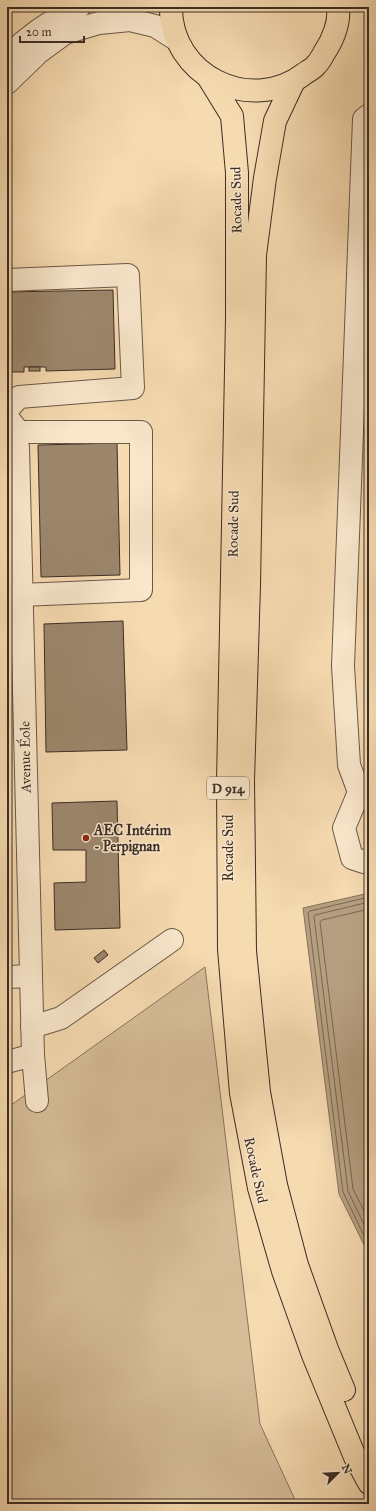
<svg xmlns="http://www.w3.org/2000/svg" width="376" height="1511" viewBox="0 0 376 1511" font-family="'IM FELL Great Primer',serif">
<rect width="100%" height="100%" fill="#f6dab0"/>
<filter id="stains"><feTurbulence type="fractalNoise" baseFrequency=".005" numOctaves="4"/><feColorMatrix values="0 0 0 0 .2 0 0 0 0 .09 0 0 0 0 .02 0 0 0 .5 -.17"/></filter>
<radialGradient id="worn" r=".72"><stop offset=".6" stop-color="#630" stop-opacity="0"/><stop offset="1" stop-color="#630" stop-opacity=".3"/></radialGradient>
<polygon fill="#d6bd98" stroke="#88755e" points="205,967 260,1424 297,1504 7,1504 7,1108"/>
<polygon fill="#b69f80" stroke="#85715b" points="369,893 369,1255 339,1194 303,908"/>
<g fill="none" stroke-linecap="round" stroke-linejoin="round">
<g stroke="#786652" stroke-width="1">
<polyline points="369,897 310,911 308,913 343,1192 369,1246"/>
<polyline points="369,902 315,915 314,917 348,1191 369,1235"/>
<polyline points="369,909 322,920 320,922 353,1189 369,1221"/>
</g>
</g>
<g fill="#9c876d" stroke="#3b2d24">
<polygon points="113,290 115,369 46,371 46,367 24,367 24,372 7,372 7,292"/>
<rect x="29" y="367" width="11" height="4"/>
<polygon points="117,443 120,575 41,577 38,445"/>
<polygon points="123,621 127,750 46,752 44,624"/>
<polygon points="368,666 369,739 367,740"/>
<polygon points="117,801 120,928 55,930 54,883 86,882 86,850 53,850 52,803"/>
<polygon points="104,950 108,955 98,963 94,958"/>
</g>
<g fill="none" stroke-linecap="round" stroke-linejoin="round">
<defs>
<g id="minor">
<path d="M7,57C29,35 50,20 79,7"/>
<polyline points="7,83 39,52 65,33 99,23 130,20 155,26 177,40"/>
<polyline points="7,280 128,275 133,388 19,397 7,410"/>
<polyline points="7,417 15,427 18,448 33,1055 37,1101"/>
<polyline points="15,432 141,432 141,590 21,595"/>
<polyline points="369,786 359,792 344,828 352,858 364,862 369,859"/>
<polyline points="359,792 349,765 343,666 364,119 369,115"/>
<polyline points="7,977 31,976"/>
<polyline points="32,1027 61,1018 172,940"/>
<polyline points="7,1062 33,1055"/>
</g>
<g id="major">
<path d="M171,7C170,75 250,115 304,74C308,71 313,69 316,65C319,62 322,57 324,53C333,40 340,22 338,7"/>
<polyline points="208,77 232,116 237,173 237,318 228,782 229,949 241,1093 259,1188 283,1271 313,1355 355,1457 369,1483"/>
<polyline points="293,83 275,121 265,178 255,255 249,585 243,780 245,951 259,1092 276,1185 297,1265 327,1349 344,1390"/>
</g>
</defs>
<use href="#minor" stroke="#6a5847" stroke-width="24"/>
<use href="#major" stroke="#3b2d24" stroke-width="24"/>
<use href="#minor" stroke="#f9e7cc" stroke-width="22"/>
<use href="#major" stroke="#f6dab0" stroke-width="22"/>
</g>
<circle fill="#8f2418" stroke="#f9e7cc" stroke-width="1.5" cx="86" cy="838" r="4"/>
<g text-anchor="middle" stroke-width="3" stroke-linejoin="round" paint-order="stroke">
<rect fill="#f9e7cc" stroke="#746556" stroke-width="1" x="207" y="777" width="42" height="22" rx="3"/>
<g font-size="13" font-weight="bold" fill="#3b2d24">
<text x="228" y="793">D 914</text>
</g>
<g font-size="14" fill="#3b2d24" stroke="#f9e7cc">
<text transform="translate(236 200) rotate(-91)" y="5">Rocade Sud</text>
<text transform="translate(233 524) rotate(-89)" y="5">Rocade Sud</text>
<text transform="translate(25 757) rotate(-91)" y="5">Avenue Éole</text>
<text transform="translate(228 848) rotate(-90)" y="5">Rocade Sud</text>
<text transform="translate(256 1170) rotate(78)" y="5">Rocade Sud</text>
</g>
<g font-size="14" font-weight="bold" fill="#3b2d24" stroke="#f9e7cc" text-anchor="start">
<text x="94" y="835">AEC Intérim<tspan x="94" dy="16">- Perpignan</tspan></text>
</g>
</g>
<rect width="376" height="1511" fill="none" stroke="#f6dab0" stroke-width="24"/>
<rect x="8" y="8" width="360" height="1495" fill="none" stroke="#3b2d24" stroke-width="2"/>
<rect x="12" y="12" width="352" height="1487" fill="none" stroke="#3b2d24"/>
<g transform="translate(338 1473) rotate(66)" stroke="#f9e7cc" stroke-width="3" paint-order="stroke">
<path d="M0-3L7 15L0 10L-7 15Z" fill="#3b2d24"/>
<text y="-6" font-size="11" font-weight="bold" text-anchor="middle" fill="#3b2d24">N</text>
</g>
<path d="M20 36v6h64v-6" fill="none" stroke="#3b2d24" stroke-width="2"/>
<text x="26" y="36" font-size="12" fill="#3b2d24" stroke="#f9e7cc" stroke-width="3" paint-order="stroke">20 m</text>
<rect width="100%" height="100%" filter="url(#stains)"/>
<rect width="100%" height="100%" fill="url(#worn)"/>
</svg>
